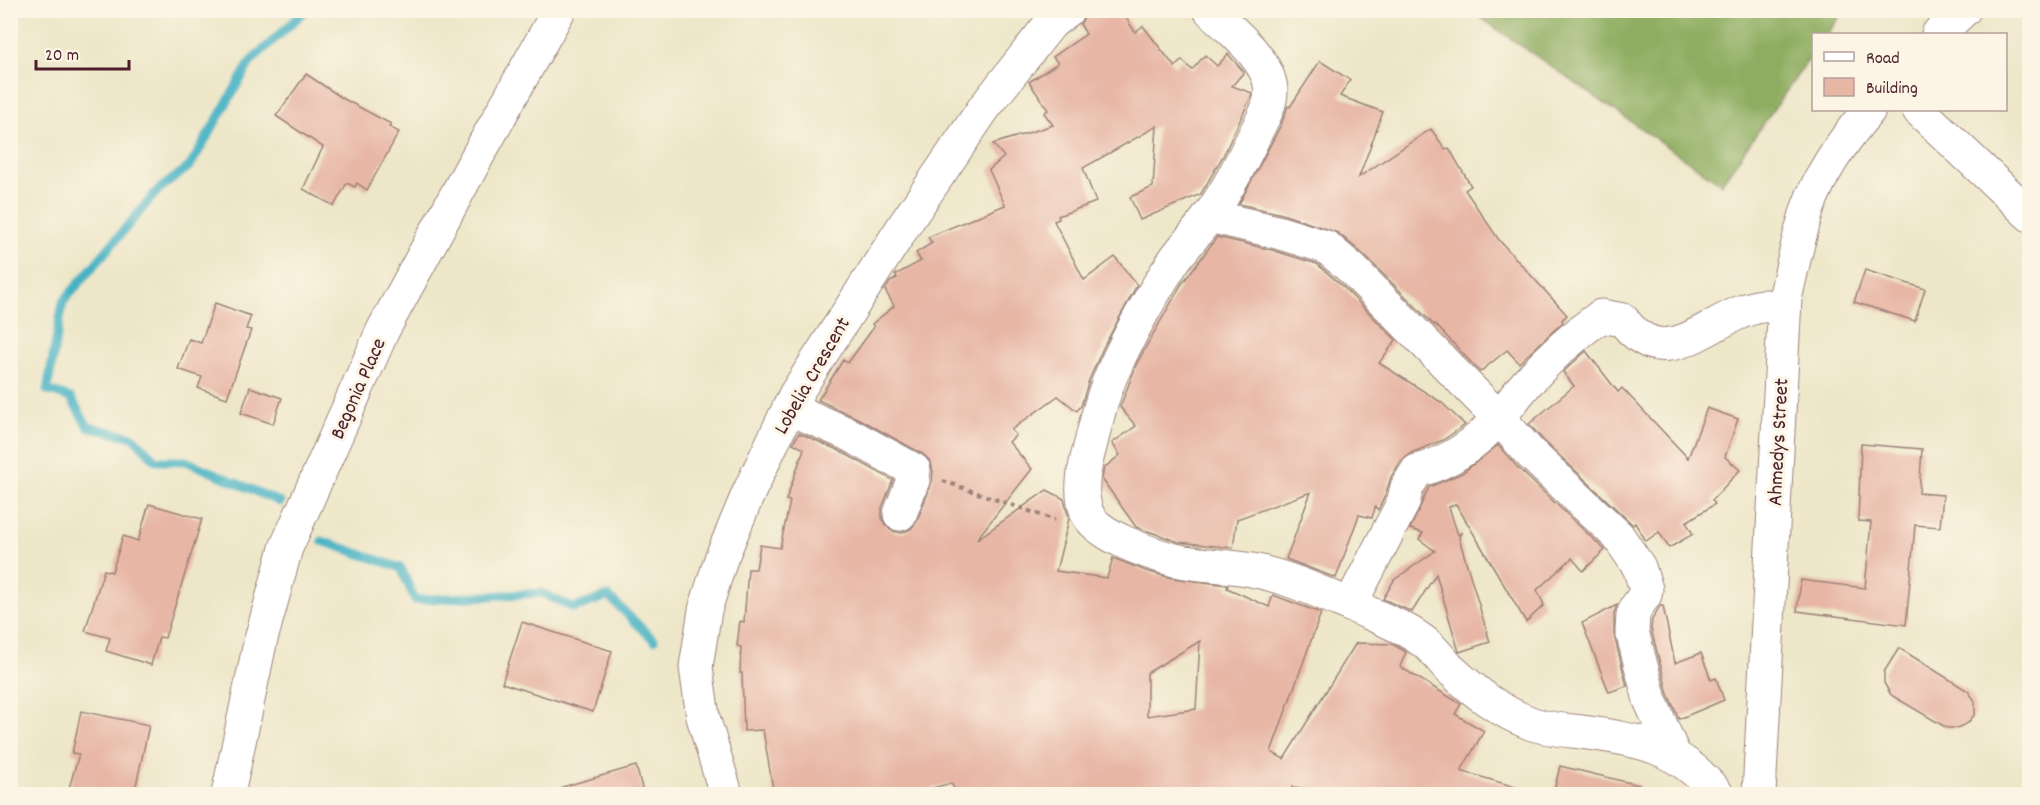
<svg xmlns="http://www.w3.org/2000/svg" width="2040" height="805" viewBox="0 0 2040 805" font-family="Dekko,sans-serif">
<rect width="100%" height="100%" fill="#fcf5e5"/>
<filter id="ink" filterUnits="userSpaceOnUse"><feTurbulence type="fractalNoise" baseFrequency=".0167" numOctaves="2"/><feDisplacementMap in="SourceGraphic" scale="12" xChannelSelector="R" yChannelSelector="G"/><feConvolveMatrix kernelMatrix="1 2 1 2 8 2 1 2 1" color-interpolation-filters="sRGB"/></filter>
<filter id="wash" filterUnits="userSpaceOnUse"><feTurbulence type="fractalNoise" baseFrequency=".008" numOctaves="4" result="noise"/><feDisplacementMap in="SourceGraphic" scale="24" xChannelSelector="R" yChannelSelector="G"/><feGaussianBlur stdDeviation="1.35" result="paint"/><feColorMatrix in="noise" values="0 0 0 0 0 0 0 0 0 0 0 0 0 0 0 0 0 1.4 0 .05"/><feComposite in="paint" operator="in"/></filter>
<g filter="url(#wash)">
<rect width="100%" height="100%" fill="#ede6c8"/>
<polygon fill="#8ead61" stroke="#6c6646" stroke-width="1.5" points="1471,11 1844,11 1827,34 1814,34 1813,53 1721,184"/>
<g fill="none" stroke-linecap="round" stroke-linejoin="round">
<g stroke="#46b2c4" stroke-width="9">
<polyline points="280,502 186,461 156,461 133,437 88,427 71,398 47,390 63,302 158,190 190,166 251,61 306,10"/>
<polyline points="322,541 401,568 415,600 542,593 574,608 608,596 654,640"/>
</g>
</g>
<g id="blocks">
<g fill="#e7b6a5" fill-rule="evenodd">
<path d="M1092,10H1121L1135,32L1143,26L1175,67L1182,60L1192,70L1205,55L1217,66L1228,54L1244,72L1232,86L1252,93L1251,97L1223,156L1201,194L1140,220L1130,197L1153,187L1157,126L1083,168L1096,202L1058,216L1059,219L1054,221L1084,280L1115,257L1137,285L1103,348L1089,380L1081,406L1077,411L1058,396L1011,430L1016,435L1009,442L1032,469L976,540L1047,490L1064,499L1069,519L1056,571L1107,578L1113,558L1146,571L1171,578L1228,585L1227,588L1269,607L1273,595L1321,613L1271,752L1284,759L1356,643L1392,644L1406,652L1400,667L1461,704L1455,714L1484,731L1461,771L1519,788L1518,795H1364L1292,787L1290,795H958L951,783L907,795H774L763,730L744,731L742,673H740L741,647L737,646L740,621L744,622L748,569H756L760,545L780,548L790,501L786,500L804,449L793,443L799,433L840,451L893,480L882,508V518L885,525L893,531L902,533L911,529L917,521L932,482L933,471L930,461L923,454L857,418L818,400L843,360L848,363L874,327L872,324L894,306L885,290L890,282L897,278L895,275L921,261L916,253L932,243L928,237L1005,205L989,170L1004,157L993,144L1053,125L1044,113L1048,110L1029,82L1058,63L1053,57L1086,34L1080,24L1086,14ZM1200,641L1196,709L1147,716V673Z"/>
<polygon points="1320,61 1350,80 1340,96 1383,112 1359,177 1431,129 1445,149 1449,148 1471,186 1465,190 1499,240 1567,315 1562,320 1563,322 1519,363 1507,350 1480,372 1435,324 1434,325 1365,256 1338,233 1282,214 1239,204 1281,125 1288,106 1290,107"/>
<polygon points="306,74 344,99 391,124 389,127 399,132 367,190 357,183 355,187 347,183 334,206 303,189 323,147 276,116"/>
<polygon points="1217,237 1272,250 1317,264 1339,283 1396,340 1379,363 1441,402 1465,425 1443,440 1411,453 1401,461 1391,477 1385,496 1378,510 1375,507 1372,518 1359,515 1336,578 1286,559 1311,492 1237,519 1233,548 1179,542 1136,527 1102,479 1104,468 1120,455 1112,443 1136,426 1120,407 1137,363 1181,285"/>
<polygon points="1865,270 1925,289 1915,321 1854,302"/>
<polygon points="215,303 251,316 246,329 251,330 227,398 198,388 202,377 178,369 189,339 201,343"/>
<polygon points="1586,351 1618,392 1622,388 1688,458 1707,408 1738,419 1725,457 1740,470 1712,500 1715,504 1686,522 1693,534 1669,548 1659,532 1646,541 1635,523 1633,525 1543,440 1529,424 1574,386 1563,372"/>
<polygon points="250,387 282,398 273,424 241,413"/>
<polygon points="1861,444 1922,449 1919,493 1943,495 1940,527 1915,525 1906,625 1797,611 1801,580 1865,588 1871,522 1858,521"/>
<polygon points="1498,445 1517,467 1605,550 1583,571 1572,558 1537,590 1544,605 1526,622 1456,504 1449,507 1458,535 1462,532 1459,538 1490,642 1459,652 1436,574 1412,612 1383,599 1394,580 1435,551 1419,539 1423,533 1410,529 1429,487 1462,473"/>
<polygon points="149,504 202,519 165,638 159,637 151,665 106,651 110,638 85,631 104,570 112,572 123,536 138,541"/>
<polygon points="1617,605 1614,614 1614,635 1627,686 1609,692 1582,623"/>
<polygon points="1660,606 1663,606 1675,663 1701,653 1711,680 1716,678 1724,700 1679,719 1668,694 1651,629 1652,620"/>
<polygon points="522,622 612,651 593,712 502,683"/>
<polygon points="1899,648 1968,691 1975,701 1975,714 1968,723 1957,728 1947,728 1891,695 1884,683 1884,672"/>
<polygon points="81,711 149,725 134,795 67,795 79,754 72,753"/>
<polygon points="636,766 644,795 563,795 562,787"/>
<polygon points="1560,766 1639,785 1637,795 1553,795"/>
</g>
</g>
</g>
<g filter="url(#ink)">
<use href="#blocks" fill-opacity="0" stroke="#9c827a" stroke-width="1.5"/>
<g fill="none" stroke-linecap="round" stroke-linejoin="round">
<defs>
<g id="street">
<path d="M1210,10C1231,31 1269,59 1271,90C1271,106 1263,118 1256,132C1242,161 1228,190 1209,216C1198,232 1184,246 1173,262C1151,296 1130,333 1114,369C1103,393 1097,418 1091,443C1085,465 1078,490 1087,513C1097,536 1151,554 1175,560C1200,566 1227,565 1252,570C1288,577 1322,593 1355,607C1380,618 1408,628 1429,646C1437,653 1443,662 1451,670C1475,692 1499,711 1530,723C1546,729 1564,730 1581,732C1639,740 1679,746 1717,794"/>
<polyline points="1938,34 1964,10"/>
<polyline points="1919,110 2030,215"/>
<polyline points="1209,216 1277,232 1326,247 1352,269 1499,418 1530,453 1618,536 1639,567 1646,589 1645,595 1637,606 1633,615 1632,631 1650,700 1674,755"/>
<polyline points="789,408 848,434 914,470 913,480 900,514"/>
<path d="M1350,605L1403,503L1407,487L1417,471C1450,462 1478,443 1500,416C1509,406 1517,394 1526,384C1549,358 1573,336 1601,316L1623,320C1667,379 1710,314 1762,306C1769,305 1778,309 1784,312"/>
<polyline points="228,794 260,643 286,548 383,330 472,166 559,10"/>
<polyline points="726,794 703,717 696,667 705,610 721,559 749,492 795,395 905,224 984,108 1051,23 1068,10"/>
<path d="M1759,794L1785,299C1792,269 1798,238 1808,208C1820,173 1845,138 1869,110"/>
</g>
</defs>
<use href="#street" stroke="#9c827a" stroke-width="35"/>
<polyline stroke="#9c827a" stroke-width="4" stroke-dasharray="4.5 4.5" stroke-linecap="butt" points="943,481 1055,520"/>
<use href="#street" stroke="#fff" stroke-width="33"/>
</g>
</g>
<g text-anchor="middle" stroke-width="6" stroke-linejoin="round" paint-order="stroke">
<g font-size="21" fill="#4a1f2b" stroke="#fcf5e5">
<text transform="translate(811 375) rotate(-60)" y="7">Lobelia Crescent</text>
<text transform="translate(357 388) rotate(-66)" y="7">Begonia Place</text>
<text transform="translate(1777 442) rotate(-87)" y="7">Ahmedys Street</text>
</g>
</g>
<rect width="2040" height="805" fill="none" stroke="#fcf5e5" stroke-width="36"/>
<rect x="1812" y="33" width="195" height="78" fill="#fcf5e5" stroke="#b59f9b" stroke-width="1.5"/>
<rect x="1824" y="52" width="30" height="9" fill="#ffffff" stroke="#b59f9b" stroke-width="1.5"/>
<text x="1866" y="63" font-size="18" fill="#4a1f2b">Road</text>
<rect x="1824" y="78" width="30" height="18" fill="#e7b6a5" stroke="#b59f9b" stroke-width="1.5"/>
<text x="1866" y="93" font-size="18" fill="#4a1f2b">Building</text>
<path d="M36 60v9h93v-9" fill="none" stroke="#4a1f2b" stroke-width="3"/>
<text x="45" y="60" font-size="18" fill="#4a1f2b" stroke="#fcf5e5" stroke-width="4.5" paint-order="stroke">20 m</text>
</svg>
